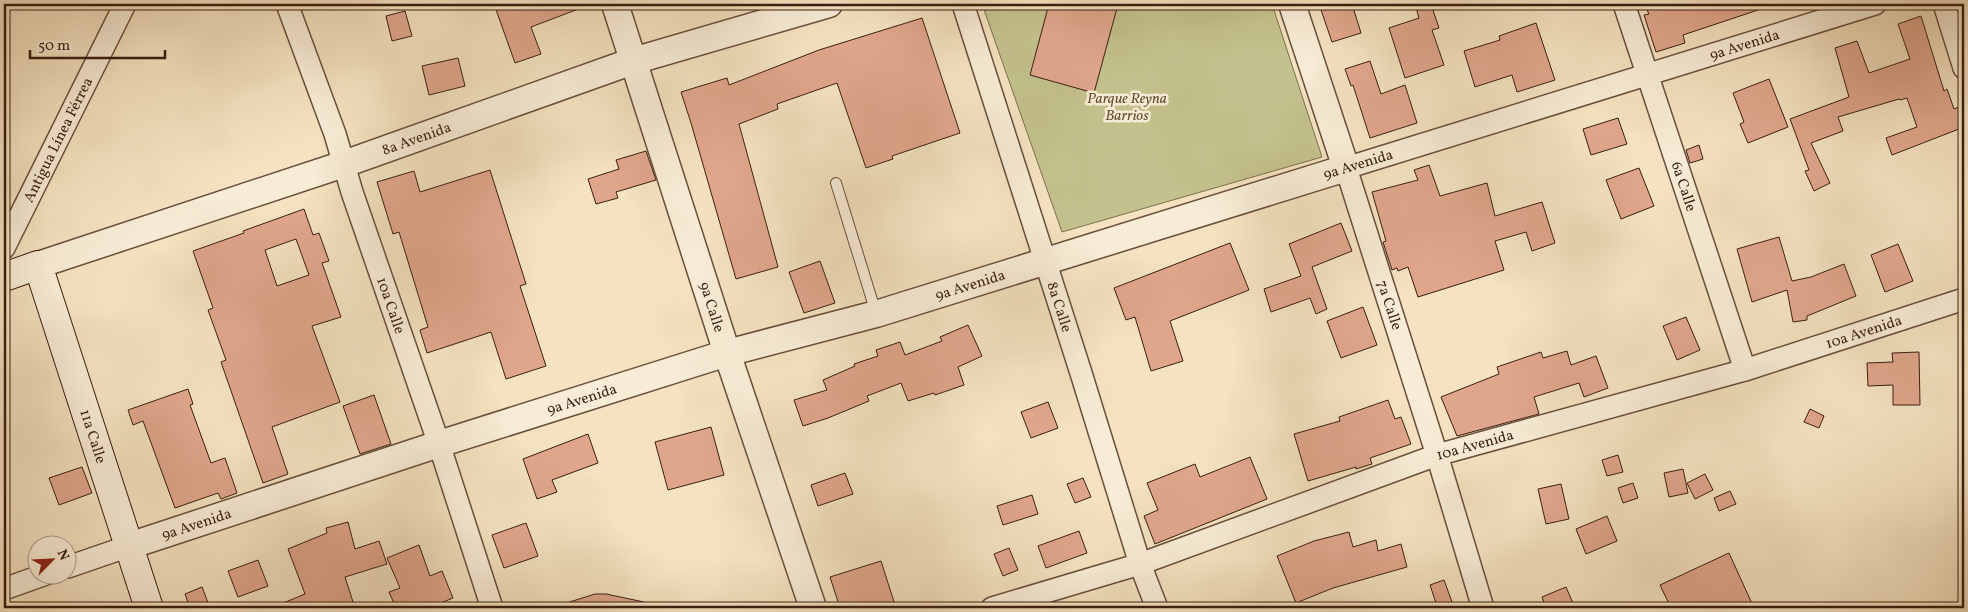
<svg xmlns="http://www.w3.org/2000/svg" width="1968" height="612" viewBox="0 0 1968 612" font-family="Vollkorn,serif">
<rect width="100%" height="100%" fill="#f4e2c0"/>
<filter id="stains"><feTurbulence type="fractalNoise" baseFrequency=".004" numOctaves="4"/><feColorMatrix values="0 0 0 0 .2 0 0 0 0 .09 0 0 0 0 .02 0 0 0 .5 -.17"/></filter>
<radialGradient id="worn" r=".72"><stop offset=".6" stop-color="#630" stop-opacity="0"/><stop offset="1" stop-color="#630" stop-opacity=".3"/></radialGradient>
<polygon fill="#c3c18d" stroke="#7e704e" points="982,4 1272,4 1322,157 1062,232"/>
<g fill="#e0a68c" stroke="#3a1e10" fill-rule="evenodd">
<polygon points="494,4 589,4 589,5 531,27 541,54 515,63"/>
<polygon points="1049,4 1103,4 1117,8 1094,93 1030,75"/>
<polygon points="1319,4 1352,4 1361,33 1332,42"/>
<polygon points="1415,4 1431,4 1439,28 1432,30 1444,65 1405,78 1389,28 1419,18"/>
<polygon points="1644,4 1766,4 1767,7 1683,35 1685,43 1656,52 1644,15 1649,14"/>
<polygon points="405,11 412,36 392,41 386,16"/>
<polygon points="1921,16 1944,91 1947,89 1954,109 1959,107 1964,120 1964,127 1892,155 1886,138 1917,127 1907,98 1900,100 1899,99 1838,117 1843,131 1811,143 1830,183 1814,191 1805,171 1809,170 1790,119 1849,97 1835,48 1857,41 1869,73 1910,59 1898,24"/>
<polygon points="922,18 960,133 892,156 893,159 866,168 837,83 777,104 778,109 739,124 778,267 736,279 691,123 681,92 727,78 729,85 819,50"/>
<polygon points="1536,23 1555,80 1517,92 1512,75 1475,87 1464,51 1500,40 1499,36"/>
<polygon points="458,58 465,86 429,95 422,66"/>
<polygon points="1370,61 1381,94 1405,85 1417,123 1370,138 1353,85 1351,86 1345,69"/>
<polygon points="1769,79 1788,127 1748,143 1740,124 1744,122 1733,93"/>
<polygon points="1618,118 1627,144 1591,155 1583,129"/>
<polygon points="1699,145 1703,159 1690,163 1686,150"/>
<polygon points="646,151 656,180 616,192 618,198 596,204 588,179 619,169 616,160"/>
<polygon points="1429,165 1440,196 1487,183 1495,216 1542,202 1555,243 1532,251 1526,232 1495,241 1504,270 1418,297 1408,267 1398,271 1397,268 1392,270 1383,242 1386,241 1372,192 1418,180 1414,170"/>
<polygon points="1639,168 1654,206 1621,219 1606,180"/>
<polygon points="490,170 526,284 520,286 546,366 506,379 491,332 427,353 420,330 428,327 399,232 393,234 377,182 414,171 420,192"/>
<path d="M304,209L313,235L319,233L329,261L322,263L341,317L312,326L340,402L272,427L288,474L263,483L221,362L226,360L208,310L213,308L193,251L244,233L243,231ZM296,239L309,275L277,286L265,250Z"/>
<polygon points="1341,223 1352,251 1312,267 1327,309 1316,314 1310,298 1271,312 1264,289 1301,276 1289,244"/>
<polygon points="1779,237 1792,281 1811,277 1844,264 1856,296 1807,316 1807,320 1793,322 1787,290 1752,302 1737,249"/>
<polygon points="1230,243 1249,290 1170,321 1183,361 1151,371 1135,317 1126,320 1114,288"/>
<polygon points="1898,244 1913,281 1885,292 1871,255"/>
<polygon points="820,261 835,303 804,313 789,272"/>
<polygon points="1363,307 1377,345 1341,358 1327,321"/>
<polygon points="1686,317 1700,350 1677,360 1663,326"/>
<polygon points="968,325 982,356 958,367 964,385 935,395 934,393 908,401 901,383 867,396 869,401 828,418 803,426 794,400 827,390 823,380 855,366 854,364 878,356 876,350 900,342 905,355 942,341 940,337"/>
<polygon points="1567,351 1571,365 1596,356 1608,388 1584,397 1579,383 1534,397 1539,414 1457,436 1441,397 1499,374 1497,367 1541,352 1543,358"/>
<polygon points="1919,352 1920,405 1893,405 1893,385 1868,386 1867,363 1893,362 1892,353"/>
<polygon points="188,389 193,404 190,405 211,463 225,458 237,493 221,499 218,493 175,508 143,421 133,425 128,410"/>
<polygon points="374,395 391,444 360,454 343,406"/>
<polygon points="1388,400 1395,419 1401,417 1411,444 1370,458 1372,464 1356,469 1356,467 1308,481 1294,434 1340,421 1339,417"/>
<polygon points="1048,402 1058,428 1031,438 1021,412"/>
<polygon points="1810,409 1824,416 1819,428 1804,422"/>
<polygon points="711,427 724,475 668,490 655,442"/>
<polygon points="588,434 598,463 552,480 557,492 537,499 523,459"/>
<polygon points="1618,455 1623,472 1607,476 1602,460"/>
<polygon points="1250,457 1267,499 1155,544 1144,516 1158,510 1147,483 1195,464 1200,477"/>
<polygon points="82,467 92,493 59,505 49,478"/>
<polygon points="1683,469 1688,493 1669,497 1664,473"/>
<polygon points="845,473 853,494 818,506 811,485"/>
<polygon points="1705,474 1713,490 1695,499 1687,483"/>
<polygon points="1083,478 1091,497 1075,503 1067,484"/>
<polygon points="1633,483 1638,498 1623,503 1618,488"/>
<polygon points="1561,484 1569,519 1546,524 1538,489"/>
<polygon points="1730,491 1736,504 1719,511 1714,498"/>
<polygon points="1032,495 1038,514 1003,525 997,506"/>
<polygon points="1607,516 1617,541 1586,554 1576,529"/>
<polygon points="348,522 355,549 379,541 387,564 345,577 355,608 271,608 305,594 288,549 327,533 326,528"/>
<polygon points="526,523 538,556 504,568 492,535"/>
<polygon points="1079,531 1087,553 1046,568 1038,546"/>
<polygon points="1349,532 1353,547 1376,540 1378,551 1401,544 1407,567 1333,588 1296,603 1277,556 1314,541"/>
<polygon points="419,545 430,576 442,571 453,598 428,608 396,608 389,592 400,588 387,558"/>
<polygon points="1009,548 1018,570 1003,576 994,554"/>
<polygon points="1729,553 1754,608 1671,608 1660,585"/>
<polygon points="258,560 268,586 238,597 228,571"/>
<polygon points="881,561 896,608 840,608 830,577"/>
<polygon points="1444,580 1452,602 1437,606 1430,585"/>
<polygon points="202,587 210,608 190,608 185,594"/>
<polygon points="1566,587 1575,608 1546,608 1542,597"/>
<polygon points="595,594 606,594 644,602 643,608 561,608 560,605"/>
</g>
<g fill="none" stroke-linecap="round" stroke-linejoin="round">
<defs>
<polyline id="service" points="836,183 876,313"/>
<g id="minor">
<path id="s1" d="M287,4L335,134L352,192L439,444L492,608"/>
<path id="s2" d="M963,4L1081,373L1140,564L1157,608"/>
<path id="s3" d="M1624,4L1745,370"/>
<polyline points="1944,4 1964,68"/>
<path id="s4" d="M4,248L125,4"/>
<polyline points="68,567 129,546"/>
<polyline points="4,589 46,574"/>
<path id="s5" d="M992,608L1140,564L1437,455L1745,370L1964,299"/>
<path id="s6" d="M1483,608L1437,455L1346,168L1875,4"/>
</g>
<g id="tertiary">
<path id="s7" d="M615,4L727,353L813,608"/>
<path id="s8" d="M38,265L344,164L633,61L829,4"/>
<path id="s9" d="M129,546L439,444L727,353L876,314L1346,168L1292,4"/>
</g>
<g id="secondary">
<path id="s10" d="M4,277L38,265L149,608"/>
</g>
</defs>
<use href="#service" stroke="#684f3c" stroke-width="12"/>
<use href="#minor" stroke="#684f3c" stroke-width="24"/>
<use href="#tertiary" stroke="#684f3c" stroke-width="29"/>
<use href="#secondary" stroke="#3a1e10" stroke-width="30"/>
<use href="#service" stroke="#f8ecd6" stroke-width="10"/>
<use href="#minor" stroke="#f8ecd6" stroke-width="21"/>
<use href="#tertiary" stroke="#f8ecd6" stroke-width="26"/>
<use href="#secondary" stroke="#f8ecd6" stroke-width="28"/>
</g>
<g text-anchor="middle" stroke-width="5" stroke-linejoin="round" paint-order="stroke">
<g font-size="15" fill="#3a1e10" stroke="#f8ecd6">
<text dy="5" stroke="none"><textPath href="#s6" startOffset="878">9a Avenida</textPath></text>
<text dy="5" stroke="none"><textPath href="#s8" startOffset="399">8a Avenida</textPath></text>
<text dy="5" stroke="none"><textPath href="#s4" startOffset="121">Antigua Línea Férrea</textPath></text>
<text transform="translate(1358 164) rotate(-17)" y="5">9a Avenida</text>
<text dy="5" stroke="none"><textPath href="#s3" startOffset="192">6a Calle</textPath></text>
<text dy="5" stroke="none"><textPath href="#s9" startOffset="881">9a Avenida</textPath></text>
<text dy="5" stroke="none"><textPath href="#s1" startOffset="319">10a Calle</textPath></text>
<text transform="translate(1390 305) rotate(72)" y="5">7a Calle</text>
<text dy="5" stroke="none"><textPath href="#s2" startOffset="318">8a Calle</textPath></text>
<text dy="5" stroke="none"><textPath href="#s7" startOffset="318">9a Calle</textPath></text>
<text dy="5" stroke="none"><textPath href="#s5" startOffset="915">10a Avenida</textPath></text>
<text dy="5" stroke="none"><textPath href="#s9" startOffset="476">9a Avenida</textPath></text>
<text dy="5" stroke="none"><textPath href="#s10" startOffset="216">11a Calle</textPath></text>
<text dy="5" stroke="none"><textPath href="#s5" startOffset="510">10a Avenida</textPath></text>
<text dy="5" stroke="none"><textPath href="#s9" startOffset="71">9a Avenida</textPath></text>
</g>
<g font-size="15" font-style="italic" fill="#634f36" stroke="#f8ecd6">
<text x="1127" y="103">Parque Reyna<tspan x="1127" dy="17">Barrios</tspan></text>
</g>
</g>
<rect width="1968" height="612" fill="none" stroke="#f4e2c0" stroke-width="20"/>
<rect x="5" y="5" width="1958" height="602" fill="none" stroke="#3a1e10" stroke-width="2.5"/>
<rect x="10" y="10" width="1948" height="592" fill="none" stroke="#3a1e10"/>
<g transform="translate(52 560) rotate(66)"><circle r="24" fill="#f8ecd6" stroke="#ac9a87"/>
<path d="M0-4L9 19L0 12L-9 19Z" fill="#8f2418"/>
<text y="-8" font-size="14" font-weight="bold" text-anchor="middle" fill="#3a1e10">N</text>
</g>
<path d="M30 50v8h135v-8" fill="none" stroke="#3a1e10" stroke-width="2.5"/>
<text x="38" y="50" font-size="15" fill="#3a1e10" stroke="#f8ecd6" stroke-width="4" paint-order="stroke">50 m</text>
<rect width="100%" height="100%" filter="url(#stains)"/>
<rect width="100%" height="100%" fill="url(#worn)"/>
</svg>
